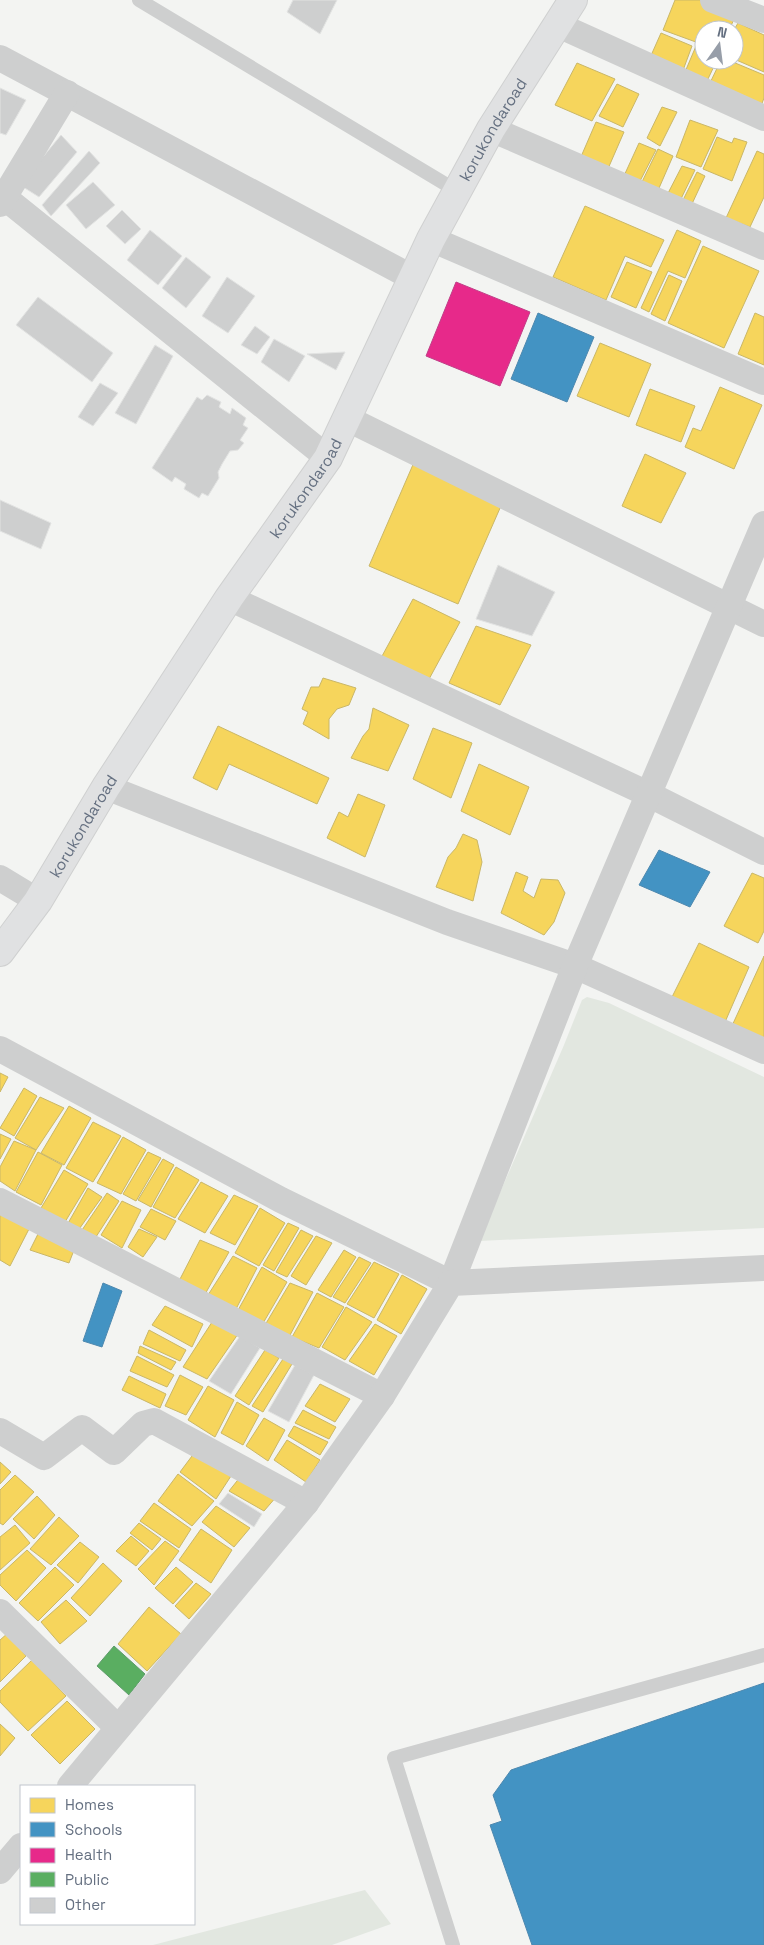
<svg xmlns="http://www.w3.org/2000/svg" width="764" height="1945" viewBox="0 0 764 1945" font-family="'Space Grotesk',sans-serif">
<rect width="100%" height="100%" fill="#f3f4f2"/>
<g fill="#e2e7e0">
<polygon points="587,997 609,1003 764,1077 764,1228 479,1241 564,1045 582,1000"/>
<polygon points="365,1890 391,1924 332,1945 153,1945"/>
</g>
<g fill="#f6d55c" stroke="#cab767">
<polygon points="675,0 700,0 736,15 729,30 704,30 704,45 663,30"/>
<polygon points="738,23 764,35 764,72 734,59 734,30"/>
<polygon points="661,33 692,46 682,73 649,60"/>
<polygon points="696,46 704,49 704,60 717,60 707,81 685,72"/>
<polygon points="721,60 728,60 764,75 764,98 761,106 709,85"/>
<polygon points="577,63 615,79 592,121 555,105"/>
<polygon points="617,84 639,94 623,127 599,116"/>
<polygon points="662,107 677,112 660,146 647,138"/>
<polygon points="690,120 718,130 701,167 676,157"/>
<polygon points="596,122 624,132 607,171 580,159"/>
<polygon points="717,137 732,143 734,138 747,142 732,181 703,169"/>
<polygon points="639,143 656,150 639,183 623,178"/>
<polygon points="658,149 673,156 656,195 639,188"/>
<polygon points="757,151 764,154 764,197 750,227 726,218"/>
<polygon points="682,166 695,170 678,205 665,199"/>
<polygon points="697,172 705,176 691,206 682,202"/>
<polygon points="585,206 664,240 651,267 625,256 606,300 553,277"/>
<polygon points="677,230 701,241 685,278 668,271 649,312 641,308"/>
<polygon points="703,246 759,271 724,348 668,323"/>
<polygon points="627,262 652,272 636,308 611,297"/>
<polygon points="669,275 682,281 665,321 651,314"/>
<polygon points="755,313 764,317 764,365 738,354"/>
<polygon points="600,343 651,364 629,417 577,396"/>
<polygon points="720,387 762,405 734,469 685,447 693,428 701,431"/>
<polygon points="650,389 695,406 681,442 636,425"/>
<polygon points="645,454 686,473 661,523 622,506"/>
<polygon points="415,460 504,499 458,604 369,566"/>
<polygon points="413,599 460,622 428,681 381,658"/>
<polygon points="476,626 531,645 500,705 449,683"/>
<polygon points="323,678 356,688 349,705 337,709 329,719 329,739 303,724 308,712 302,709 311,687 319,687"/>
<polygon points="373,708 409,725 388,771 351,758 363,736 369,729"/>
<polygon points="218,726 329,778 317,804 229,764 217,790 193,778"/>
<polygon points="433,728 472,743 451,798 413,779"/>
<polygon points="479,764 529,787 510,835 461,811"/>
<polygon points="358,794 385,805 365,857 327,838 339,812 348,817"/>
<polygon points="463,834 477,840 482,862 473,901 436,887 448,857 456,848"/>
<polygon points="516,872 528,877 523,891 534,898 541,879 558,880 565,893 554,922 544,935 501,913"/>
<polygon points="752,873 764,878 764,931 758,943 724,926"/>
<polygon points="699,943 749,967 722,1029 668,1005"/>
<polygon points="764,956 764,1040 731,1028"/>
<polygon points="0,1073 8,1077 0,1092"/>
<polygon points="24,1088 37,1096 14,1136 0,1128"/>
<polygon points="40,1097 64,1108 36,1150 15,1138"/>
<polygon points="69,1106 91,1118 64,1165 41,1153"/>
<polygon points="93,1122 121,1136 93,1182 66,1168"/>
<polygon points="0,1134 11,1139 0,1159"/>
<polygon points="123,1137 146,1150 121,1194 97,1183"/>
<polygon points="14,1141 36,1150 15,1191 0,1181 0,1167"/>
<polygon points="38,1152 62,1165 41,1205 16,1192"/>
<polygon points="148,1152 161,1158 136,1201 123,1194"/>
<polygon points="163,1159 174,1165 151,1207 138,1200"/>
<polygon points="176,1167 199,1180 175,1218 153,1207"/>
<polygon points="64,1170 88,1184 65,1222 41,1208"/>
<polygon points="201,1182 228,1196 205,1233 178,1219"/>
<polygon points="88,1188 102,1197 77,1232 67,1225"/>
<polygon points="107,1193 119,1201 94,1240 80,1233"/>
<polygon points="234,1195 258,1206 235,1245 210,1233"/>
<polygon points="122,1201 141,1210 122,1248 101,1235"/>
<polygon points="260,1208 285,1223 259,1266 235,1253"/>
<polygon points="151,1209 176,1221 165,1240 140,1227"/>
<polygon points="0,1214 29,1229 10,1266 0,1260"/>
<polygon points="288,1223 299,1228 274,1271 263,1265"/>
<polygon points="139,1229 157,1237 143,1257 128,1247"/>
<polygon points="301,1230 313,1236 287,1277 276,1272"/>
<polygon points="39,1232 76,1245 69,1263 30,1250"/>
<polygon points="316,1236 332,1243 306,1285 291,1276"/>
<polygon points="200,1240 229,1252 204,1296 178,1283"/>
<polygon points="344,1250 356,1257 331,1297 318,1290"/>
<polygon points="233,1256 257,1268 235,1311 208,1295"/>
<polygon points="359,1257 371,1263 345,1303 333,1297"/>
<polygon points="374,1262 399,1274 374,1318 347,1304"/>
<polygon points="262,1267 287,1282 262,1325 237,1312"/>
<polygon points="402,1275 427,1289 401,1334 377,1320"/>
<polygon points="290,1283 313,1292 289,1337 265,1325"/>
<polygon points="317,1293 344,1307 319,1348 292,1337"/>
<polygon points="165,1306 203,1324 192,1347 152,1325"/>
<polygon points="346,1307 372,1322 345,1360 322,1347"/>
<polygon points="214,1319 238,1334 207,1379 183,1367"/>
<polygon points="375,1324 397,1336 374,1375 349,1361"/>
<polygon points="149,1330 186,1350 180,1361 143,1344"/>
<polygon points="140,1346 176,1362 171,1370 138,1353"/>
<polygon points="265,1350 279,1358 249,1405 235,1396"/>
<polygon points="137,1356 174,1375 167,1387 130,1371"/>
<polygon points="283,1359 292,1364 263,1412 252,1406"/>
<polygon points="180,1375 203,1387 186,1415 165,1406"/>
<polygon points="129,1376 166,1394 160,1408 122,1390"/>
<polygon points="320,1384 350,1399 335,1422 305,1406"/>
<polygon points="208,1386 234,1400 215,1437 188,1420"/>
<polygon points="237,1402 259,1415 243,1445 221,1433"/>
<polygon points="303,1410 336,1427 329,1439 295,1423"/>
<polygon points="264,1418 285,1430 268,1461 246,1446"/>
<polygon points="294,1426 328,1442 320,1455 288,1436"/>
<polygon points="287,1440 320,1460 306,1482 274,1460"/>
<polygon points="195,1452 231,1476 216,1499 180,1472"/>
<polygon points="0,1462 11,1472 0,1484"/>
<polygon points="178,1474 214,1501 192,1526 158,1501"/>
<polygon points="15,1475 34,1492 3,1525 0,1523 0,1490"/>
<polygon points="241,1476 277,1496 264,1511 229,1491"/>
<polygon points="37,1496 55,1515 34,1539 13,1519"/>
<polygon points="154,1503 191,1529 179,1548 140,1521"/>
<polygon points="216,1506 250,1528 234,1547 202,1522"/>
<polygon points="59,1517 79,1536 51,1565 30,1549"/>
<polygon points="139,1523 161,1539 152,1550 130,1533"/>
<polygon points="15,1525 30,1543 0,1570 0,1537"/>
<polygon points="201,1529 232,1550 211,1583 179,1560"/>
<polygon points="131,1536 149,1551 136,1566 116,1551"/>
<polygon points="165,1541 179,1551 154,1585 138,1569"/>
<polygon points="80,1542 99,1557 78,1583 57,1565"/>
<polygon points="27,1550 46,1568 16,1601 0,1585 0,1575"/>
<polygon points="103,1563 122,1581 90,1616 71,1598"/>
<polygon points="55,1567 74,1585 38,1621 19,1603"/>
<polygon points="176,1567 193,1582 173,1604 155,1588"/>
<polygon points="196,1583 211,1594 189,1619 175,1606"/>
<polygon points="66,1600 87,1621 60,1644 41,1622"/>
<polygon points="149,1607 181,1634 147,1671 118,1644"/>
<polygon points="8,1633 26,1656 0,1682 0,1640"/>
<polygon points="32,1660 66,1696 28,1731 0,1702 0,1691"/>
<polygon points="67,1701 95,1729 60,1764 31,1735"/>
<polygon points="0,1724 15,1738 0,1756"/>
</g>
<g fill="#4393c3" stroke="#4d88af">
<polygon points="538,313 594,337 567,402 511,379"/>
<polygon points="659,850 710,872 690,907 639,885"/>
<polygon points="103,1283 122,1291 102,1347 83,1341"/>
<polygon points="764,1683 764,1945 532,1945 490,1825 502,1821 493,1795 511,1770"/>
</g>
<polygon fill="#e7298a" stroke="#c03e87" points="456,282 530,312 500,386 426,356"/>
<polygon fill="#5aae61" stroke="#5d9b6b" points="114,1646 145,1674 129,1695 97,1666"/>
<g fill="#cecfcf" stroke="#e2e3e2">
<polygon points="293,0 337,0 320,34 287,12"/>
<polygon points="0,88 26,100 6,135 0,133"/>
<polygon points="61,135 77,152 39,197 20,185"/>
<polygon points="89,151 100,163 51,216 42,205"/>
<polygon points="93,182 115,205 86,229 66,205"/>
<polygon points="122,210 141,229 125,244 106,226"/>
<polygon points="150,230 182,256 158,285 127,260"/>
<polygon points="186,257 211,277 186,308 162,288"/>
<polygon points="227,277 255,296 228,333 202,316"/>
<polygon points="38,297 113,353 92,382 16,325"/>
<polygon points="255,326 270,337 257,354 241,345"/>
<polygon points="274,339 305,356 289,382 261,362"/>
<polygon points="155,345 173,356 136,424 115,413"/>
<polygon points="345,352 336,370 307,354"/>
<polygon points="100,383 118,393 93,426 78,417"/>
<polygon points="207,395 221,402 219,407 230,414 232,408 246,418 243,425 248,428 240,440 244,443 238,450 230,451 222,464 218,472 219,478 208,496 202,493 199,498 184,489 186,484 175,477 172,482 152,468 197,397 202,400"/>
<polygon points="0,500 51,523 41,549 0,531"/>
<polygon points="498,565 555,592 532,636 476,619"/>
<polygon points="240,1336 260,1348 231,1394 209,1381"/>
<polygon points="295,1365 314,1375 289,1422 268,1411"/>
<polygon points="228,1493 262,1514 254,1527 219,1504"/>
</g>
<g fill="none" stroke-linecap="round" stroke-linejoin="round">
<defs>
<g id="primary">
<path id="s1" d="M0,952L38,901L106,787L229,598L328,458L431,239L491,129L573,0"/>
</g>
</defs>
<use href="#primary" stroke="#cfd0d0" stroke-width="30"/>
<g stroke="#cecfcf" stroke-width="14">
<polyline points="139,0 457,191"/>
<polyline points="453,1945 394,1758 764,1655"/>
</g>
<g stroke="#cecfcf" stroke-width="26">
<polyline points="713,0 764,20"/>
<polyline points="558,25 764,118"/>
<polyline points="0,58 413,278"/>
<polyline points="491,129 764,247"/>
<polyline points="4,197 328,458"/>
<polyline points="0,204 67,93"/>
<polyline points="431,239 764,382"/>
<polyline points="348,419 764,624"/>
<polyline points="229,598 648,794 764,852"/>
<polyline points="106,787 447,922 575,966 764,1051"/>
<polyline points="0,878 38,901"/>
<polyline points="0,1049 281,1200 451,1283 575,966 764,524"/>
<polyline points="0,1201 382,1396"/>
<polyline points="0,1431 44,1457 82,1428 114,1452 143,1424 154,1421 306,1503"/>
<polyline points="0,1612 118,1728"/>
<polyline points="70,1786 306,1503 382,1396 451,1283 764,1268"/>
<polyline points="0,1871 21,1846"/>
</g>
<use href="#primary" stroke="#e0e1e2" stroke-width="28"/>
</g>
<g text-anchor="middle" stroke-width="5" stroke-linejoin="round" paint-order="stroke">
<g font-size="16" fill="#657081" stroke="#fff">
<text dy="6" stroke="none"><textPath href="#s1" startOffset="961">korukondaroad</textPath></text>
<text dy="6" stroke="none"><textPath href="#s1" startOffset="556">korukondaroad</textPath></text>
<text dy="6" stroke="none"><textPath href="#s1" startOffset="151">korukondaroad</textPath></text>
</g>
</g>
<rect x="20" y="1785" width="175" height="140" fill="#ffffff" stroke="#c1c6cd"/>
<rect x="30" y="1798" width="25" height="15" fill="#f6d55c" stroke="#c1c6cd"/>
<text x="65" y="1810" font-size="15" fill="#657081">Homes</text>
<rect x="30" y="1822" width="25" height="15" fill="#4393c3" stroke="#c1c6cd"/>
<text x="65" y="1835" font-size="15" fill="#657081">Schools</text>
<rect x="30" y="1848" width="25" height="15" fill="#e7298a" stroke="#c1c6cd"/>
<text x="65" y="1860" font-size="15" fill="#657081">Health</text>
<rect x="30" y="1872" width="25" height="15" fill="#5aae61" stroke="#c1c6cd"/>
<text x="65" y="1885" font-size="15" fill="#657081">Public</text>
<rect x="30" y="1898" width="25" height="15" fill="#cecfcf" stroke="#c1c6cd"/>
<text x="65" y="1910" font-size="15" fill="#657081">Other</text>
<g transform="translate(719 45) rotate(14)"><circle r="24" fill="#ffffff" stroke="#c1c6cd"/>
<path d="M0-4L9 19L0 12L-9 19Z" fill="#979ea9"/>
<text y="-8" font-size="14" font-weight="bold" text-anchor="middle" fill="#657081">N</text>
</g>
</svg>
